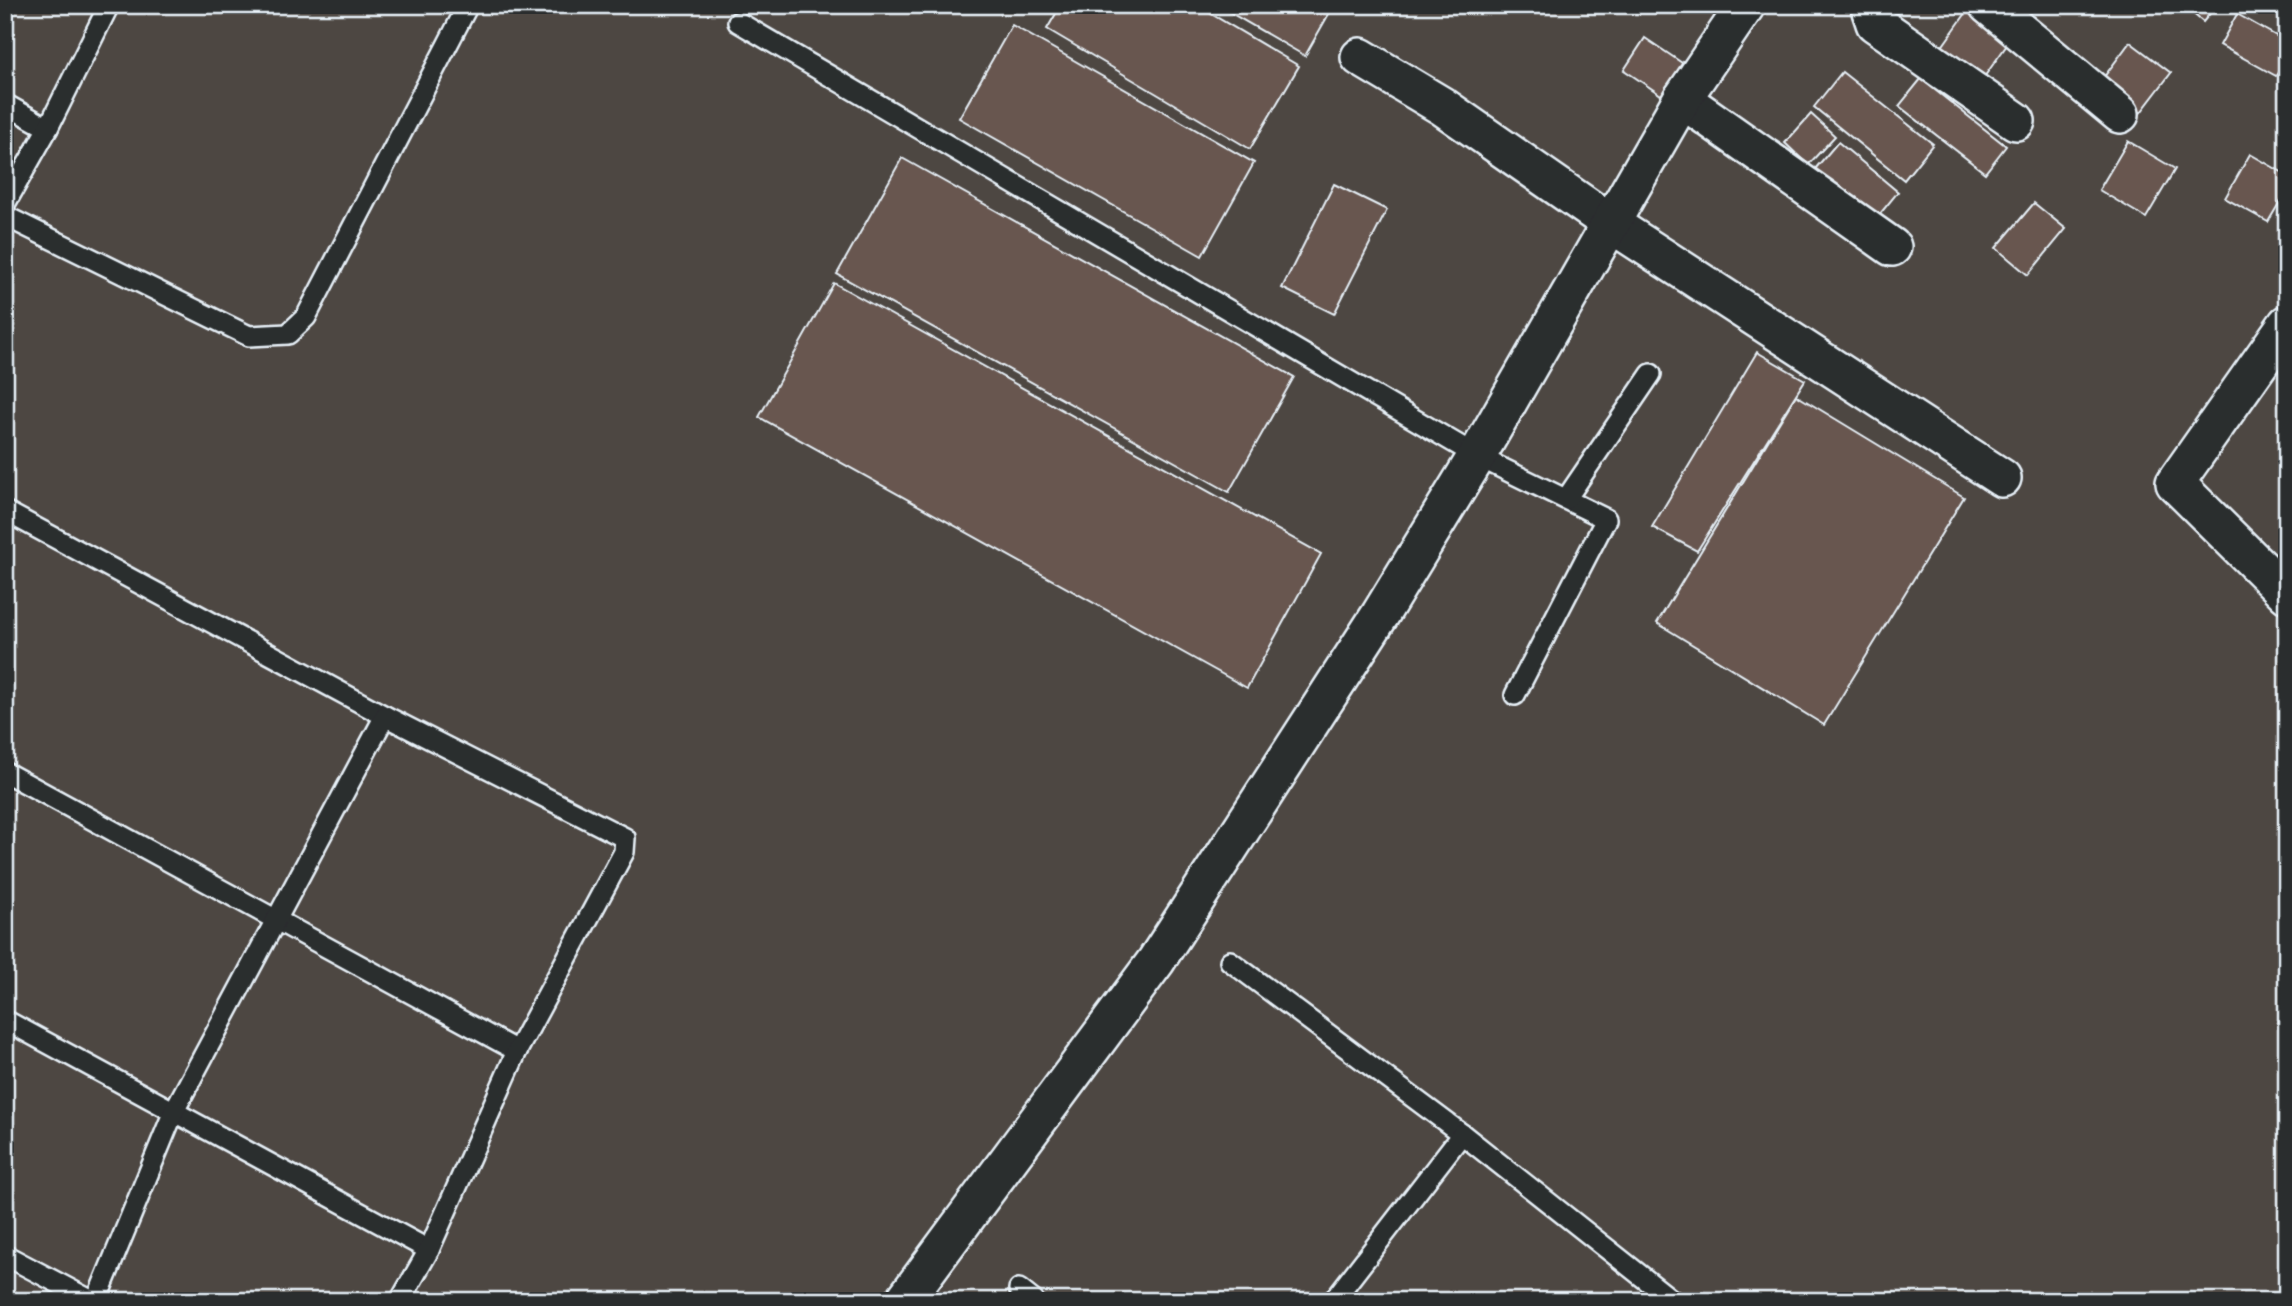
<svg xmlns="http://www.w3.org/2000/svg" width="2292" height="1306" viewBox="0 0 2292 1306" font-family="Mynerve,sans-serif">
<rect width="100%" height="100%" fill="#3d3a38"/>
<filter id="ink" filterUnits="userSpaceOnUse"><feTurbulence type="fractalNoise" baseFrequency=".0143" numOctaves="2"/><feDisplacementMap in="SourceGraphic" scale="14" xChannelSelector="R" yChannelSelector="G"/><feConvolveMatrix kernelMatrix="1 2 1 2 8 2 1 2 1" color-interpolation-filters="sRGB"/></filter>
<g filter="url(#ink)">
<rect fill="#4d4643" x="5" y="5" width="2282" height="1296"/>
<g fill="#685750" stroke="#e8f1f8" stroke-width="2">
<polygon points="1061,5 1196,5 1299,66 1250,149 1047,29"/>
<polygon points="1217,5 1334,5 1305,56"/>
<polygon points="2183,5 2217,5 2203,22"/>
<polygon points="1971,6 2014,35 1982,80 1939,51"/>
<polygon points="2237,14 2287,42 2287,57 2276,76 2220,45"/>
<polygon points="1012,25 1254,163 1202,256 959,118"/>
<polygon points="1645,38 1691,69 1670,101 1624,70"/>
<polygon points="2130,42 2171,73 2135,120 2095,89"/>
<polygon points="1842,72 1933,144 1904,180 1814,107"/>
<polygon points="1921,79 2006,146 1985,173 1899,106"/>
<polygon points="1811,114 1835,136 1808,165 1785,143"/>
<polygon points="2128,141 2175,169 2146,218 2099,190"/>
<polygon points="1838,142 1898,192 1875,220 1815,169"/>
<polygon points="2250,154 2287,175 2287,190 2268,222 2225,198"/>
<polygon points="902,158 1294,377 1229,492 837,274"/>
<polygon points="1334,184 1387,210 1334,314 1282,288"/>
<polygon points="2034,203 2066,229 2028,275 1996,248"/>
<polygon points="834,283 1321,554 1247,688 759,417"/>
<polygon points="1757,352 1805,380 1697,551 1652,527"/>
<polygon points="1796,395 1964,497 1824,725 1657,623"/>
</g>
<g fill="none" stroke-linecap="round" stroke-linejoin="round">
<defs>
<g id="service">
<polyline points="738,22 1477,456 1606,519 1515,695"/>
<polyline points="5,104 48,128"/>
<polyline points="5,204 48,128 109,5"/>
<polyline points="5,216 249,336 288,334 306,317 468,5"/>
<polyline points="1566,499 1651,374"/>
<polyline points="5,511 385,716"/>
<polyline points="5,772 517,1051"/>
<polyline points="1230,961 1462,1134"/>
<polyline points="5,1020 429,1250"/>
<polyline points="5,1255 92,1301"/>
<polyline points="1019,1289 1034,1301"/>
<polyline points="96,1301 174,1111 385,716 625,838 624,852 517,1051 429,1250 400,1301"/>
<polyline points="1333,1301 1462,1134 1673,1301"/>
</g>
<g id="minor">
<polyline points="1876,5 1871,11 1875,23 2016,121"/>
<polyline points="1988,5 2120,114"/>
<polyline points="1360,57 1442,106 1610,223 2002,478"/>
<polyline points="1682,99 1892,247"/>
<polyline points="2287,324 2175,483 2287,594"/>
<polyline points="904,1301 1156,961 1380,615 1477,456 1682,99 1746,5"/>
</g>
</defs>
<use href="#service" stroke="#e8f1f8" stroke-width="24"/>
<use href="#minor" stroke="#e8f1f8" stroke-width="42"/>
<use href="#service" stroke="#2a2d2e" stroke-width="19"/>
<use href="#minor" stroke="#2a2d2e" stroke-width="37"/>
</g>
</g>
<rect width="2292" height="1306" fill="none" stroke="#2a2d2e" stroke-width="28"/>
<rect x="14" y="14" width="2264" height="1278" fill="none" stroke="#e8f1f8" stroke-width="2.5" filter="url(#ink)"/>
</svg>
